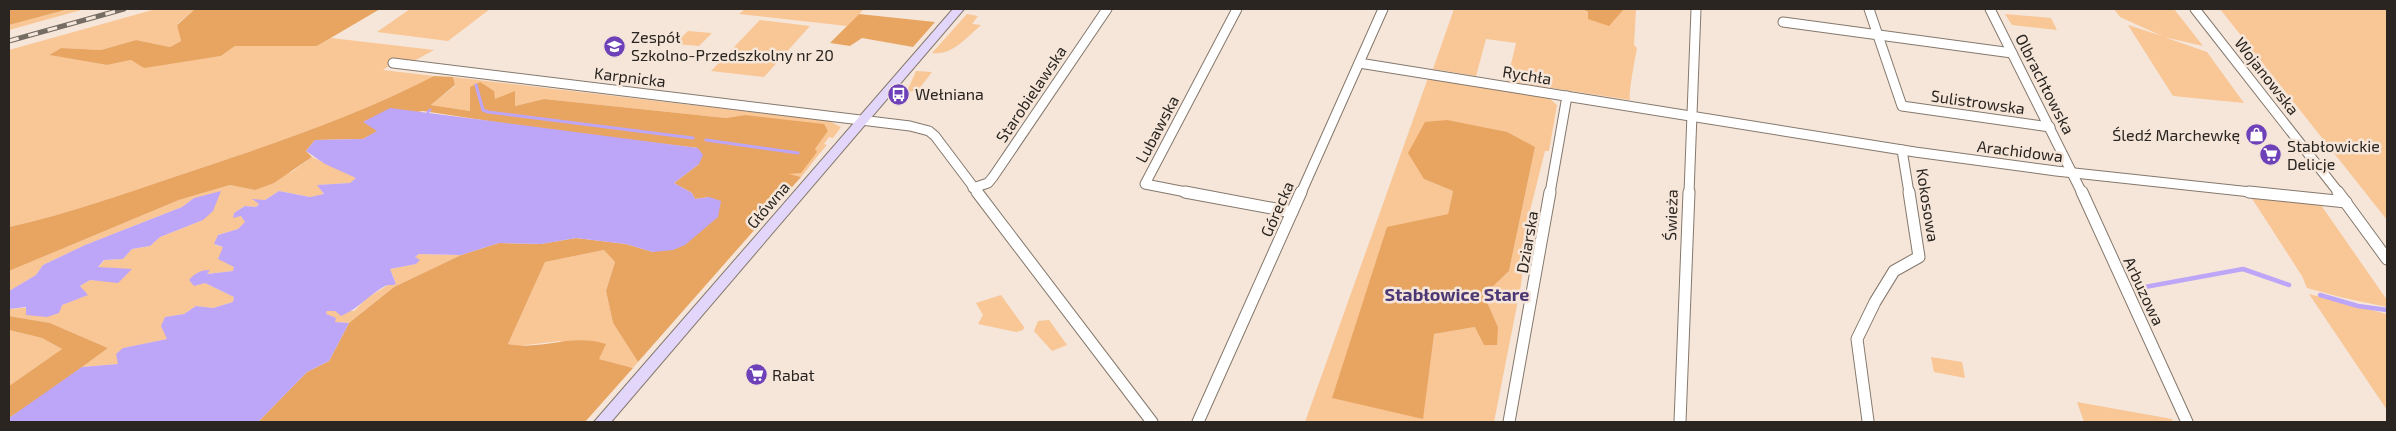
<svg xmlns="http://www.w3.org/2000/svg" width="2396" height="431" viewBox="0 0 2396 431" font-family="'Exo 2',sans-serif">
<rect width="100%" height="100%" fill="#f5e6d9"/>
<g fill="#f9c696" fill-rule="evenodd">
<polygon points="69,9 85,9 9,30 9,25"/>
<path d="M156,9H195L177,24L181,41L170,47L136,40L101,50L61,48L49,55L107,65L131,60L144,67L221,56L235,46H317L331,38L434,50L414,61H396L383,70L434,76C352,118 270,145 183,174C126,193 68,214 9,227V50Z"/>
<polygon points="410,9 490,9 448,41 377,32"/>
<polygon points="745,9 864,9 847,26 739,14"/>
<path d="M1454,9H1582L1609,25L1622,10L1636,9L1634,45L1637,48C1635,58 1628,96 1630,100L1507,81L1516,43L1486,39L1476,76L1433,69Z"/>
<polygon points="2114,9 2174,9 2203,46 2164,37 2207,52 2244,103 2173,96 2128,25 2162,36 2120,17"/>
<polygon points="2220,9 2387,9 2387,220"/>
<path d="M967,14L978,16L972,24L981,25C967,37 952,56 932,53Z"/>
<polygon points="2005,14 2051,18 2057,30 2012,25"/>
<polygon points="760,20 810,26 764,77 711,71"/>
<polygon points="688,31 712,33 699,46 675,44"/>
<polygon points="916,71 932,72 919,89 910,92 908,89"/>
<path d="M453,77L829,121L841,127L833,138L829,137L824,144L827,145C817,156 810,166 801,177L787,174L815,149L828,131L745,115L726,118L544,99L515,106L470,111L431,105L455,86Z"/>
<path d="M1428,78L1548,97L1557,105L1549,151H1545L1528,219L1521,285L1494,422H1305ZM1535,147L1509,271L1484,295L1498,327H1475L1434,334L1387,228L1448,214L1453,191L1424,179Z"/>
<polygon points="312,157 357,178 350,183 318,185 324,195 311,197 279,191 265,200 253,200 260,203 256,207 245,206 234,213 233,217 241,216 246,222 238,229 218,235 215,245 223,247 235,267 233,271 206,274 203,270 205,283 234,297 233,302 213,308 196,306 184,314 165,317 168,339 123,348 118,364 82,367 108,348 50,323 9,316 9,309 62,305 87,295 80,286 90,280 118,282 98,267 105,260 123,259 132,249 150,246 160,237 203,220 194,198 182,207 85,245 43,265 36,275 9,291 9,271 179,200 230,185 255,190 293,171"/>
<polygon points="2251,197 2321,205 2387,300 2387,307 2344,298 2307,288 2302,276"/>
<polygon points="604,250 615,262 606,291 613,323 638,362 633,368 599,359 560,341 518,346 508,344 545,262"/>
<polygon points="419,254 461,255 394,287 349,323 335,322 326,314 327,311 354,311 367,298 388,285 396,284 390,269 416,264 415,257"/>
<polygon points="2309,294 2387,314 2387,410"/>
<polygon points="1001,295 1024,327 1023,330 1016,332 978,324 983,315 976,303"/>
<polygon points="1049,320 1067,345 1052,351 1034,331 1038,321"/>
<polygon points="9,330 42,338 62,349 9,386"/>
<polygon points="1931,357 1962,362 1965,378 1934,372"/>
<polygon points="2077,402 2172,419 2173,422 2084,422"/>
</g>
<g fill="#e8a561">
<polygon points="9,9 69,9 9,25"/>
<polygon points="195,9 380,9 317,46 235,46 221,56 144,68 131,60 107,65 49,55 61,48 101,50 136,40 170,47 181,41 177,25"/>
<polygon points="1582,9 1624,9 1609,26 1588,19 1588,12"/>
<polygon points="859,14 935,22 913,47 862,38 850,46 830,43"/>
<path d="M434,76L453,77L455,85L431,105L470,111V87L480,82L494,91L495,99L515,91V106L544,99L726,118L745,115L824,124L828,131L815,149L817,152L801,173L789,174L801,177L638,362L613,323L606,291L615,262L604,250L545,262L508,344C542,351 570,333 606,344L599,359L633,368L585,422H258L307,372L329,361L349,323L394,287L461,255L499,243L541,244L576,238L626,244L653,252L709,197L695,199L692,193L674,183L699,164L698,148L548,130L423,111L364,121L378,131L363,139L315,140L306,151L312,157L274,183L255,190L230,185L179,200L9,271V227C68,214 126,193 183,174C270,145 352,118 434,76Z"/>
<polygon points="1447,120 1507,132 1535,147 1509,271 1484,295 1498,327 1497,345 1484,345 1475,327 1434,334 1423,419 1332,398 1387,227 1448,214 1453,191 1424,179 1408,153 1425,122"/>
<polygon points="9,316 50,323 108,348 44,395 9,418 9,386 62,349 42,338 9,330"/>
</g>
<g fill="#bda6f7">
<path d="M390,108L698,148L703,155L699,164L674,183L692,193L695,199L709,197L721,201L718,217L685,245L673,250L653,252L626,244L576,238L541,244L499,243L461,255L419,254L415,257L420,260L416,264L390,269L396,284C392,286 389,284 385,286C369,295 358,309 341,316L335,311H327L326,314L336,318L335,322L349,323L329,361L307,372L258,422H9V418L82,367L118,364L116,354L123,348L167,339L161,326L165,317L184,314L196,306L213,308L233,302L234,297L205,283L194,286L189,280C195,273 201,270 210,270L207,274L233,271L234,267L218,259L223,247L214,244L218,235L238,229L245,222L241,216L233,218L234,213L245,206L256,207L259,204L252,199L265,200L279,191L310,197L324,194L317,185L350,183L356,178L325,164L306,151L315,140L363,139L377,131L363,122Z"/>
<polygon points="221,191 213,211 203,220 160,237 150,246 132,249 123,259 104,260 98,267 132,269 118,283 90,280 80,286 88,295 62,305 59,313 47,317 26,315 26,307 9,309 9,291 36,275 43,265 85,245 182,207 194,198"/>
</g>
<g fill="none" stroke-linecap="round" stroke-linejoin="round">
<g stroke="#bda6f7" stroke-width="3">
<polyline points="476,85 483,110 488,112 693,138"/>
<polyline points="428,112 430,110"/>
<polyline points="706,140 798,153"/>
</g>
<g stroke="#bda6f7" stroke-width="4.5">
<polyline points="2145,287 2243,269 2289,285"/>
<polyline points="2320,295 2358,306 2387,310"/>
</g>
<defs>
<g id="street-far1">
<polyline points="1869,9 1902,106 2050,127"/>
<polyline points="1990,9 2082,193"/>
<polyline points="2195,9 2339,193"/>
<polyline points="1783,22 2012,53"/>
<polyline points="393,63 910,126 929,131 935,136 978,193"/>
<polyline points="1359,63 1915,152 2056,171 2260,193"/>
<polyline points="1902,150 1909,193"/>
<polyline points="973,188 988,183 993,177 1107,9"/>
<polyline points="1191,193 1145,184 1237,9"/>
<polyline points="1301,193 1383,9"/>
<polyline points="1550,193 1567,96"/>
<polyline points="1689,193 1696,9"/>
</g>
<g id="street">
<polyline points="977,192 1152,422"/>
<polyline points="1185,192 1292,212"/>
<polyline points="2082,192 2187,422"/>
<polyline points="2249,192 2346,202"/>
<polyline points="2338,192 2387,259"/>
<polyline points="1868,421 1857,339 1875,302 1894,271 1919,257 1909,192"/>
<polyline points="1198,422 1301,192"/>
<polyline points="1509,422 1550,192"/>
<polyline points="1680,422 1689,192"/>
</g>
<polygon id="secondary" points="953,9 964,9 611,422 594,422"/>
</defs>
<use href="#street-far1" stroke="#85786c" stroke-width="11"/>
<use href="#street" stroke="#85786c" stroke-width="13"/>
<use href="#secondary" stroke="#85786c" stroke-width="2"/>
<use href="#street-far1" stroke="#fff" stroke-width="9"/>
<use href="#street" stroke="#fff" stroke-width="11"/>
<use href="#secondary" fill="#e2d7fa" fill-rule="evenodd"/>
<defs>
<polyline id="rail" points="9,41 124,9"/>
</defs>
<use href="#rail" stroke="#756c64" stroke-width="5"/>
<use href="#rail" stroke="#f5e6d9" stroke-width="3" stroke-dasharray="10" stroke-linecap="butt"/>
</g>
<defs>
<symbol id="school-disc" viewBox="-11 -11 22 22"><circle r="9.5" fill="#6e41b9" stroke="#f5e6d9"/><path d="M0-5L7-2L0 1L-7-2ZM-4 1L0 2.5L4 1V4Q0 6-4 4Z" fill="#fff"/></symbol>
<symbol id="bus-disc" viewBox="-11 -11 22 22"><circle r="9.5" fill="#6e41b9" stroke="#f5e6d9"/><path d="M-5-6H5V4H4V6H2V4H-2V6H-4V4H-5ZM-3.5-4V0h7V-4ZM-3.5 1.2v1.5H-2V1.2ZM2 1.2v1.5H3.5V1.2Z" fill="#fff"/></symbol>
<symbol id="shop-disc" viewBox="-11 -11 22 22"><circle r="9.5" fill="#6e41b9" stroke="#f5e6d9"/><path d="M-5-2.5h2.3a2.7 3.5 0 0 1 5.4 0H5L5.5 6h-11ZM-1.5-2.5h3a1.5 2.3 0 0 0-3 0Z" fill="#fff"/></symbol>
<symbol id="supermarket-disc" viewBox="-11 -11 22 22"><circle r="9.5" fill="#6e41b9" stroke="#f5e6d9"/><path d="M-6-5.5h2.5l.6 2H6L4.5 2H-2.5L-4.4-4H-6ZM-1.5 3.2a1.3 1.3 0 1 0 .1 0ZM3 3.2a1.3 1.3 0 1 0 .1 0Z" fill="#fff"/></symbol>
</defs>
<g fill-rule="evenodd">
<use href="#school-disc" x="602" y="34" width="25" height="25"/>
<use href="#bus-disc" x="886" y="82" width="25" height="25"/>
<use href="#shop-disc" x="2244" y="122" width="25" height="25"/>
<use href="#supermarket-disc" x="2258" y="142" width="25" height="25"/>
<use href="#supermarket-disc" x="744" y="362" width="25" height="25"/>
</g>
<g text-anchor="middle" stroke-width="5" stroke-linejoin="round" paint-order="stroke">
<g font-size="16" fill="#2a2520" stroke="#f5e6d9" text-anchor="start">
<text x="631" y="43">Zespół<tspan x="631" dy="18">Szkolno-Przedszkolny nr 20</tspan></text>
<text x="915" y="100">Wełniana</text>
<text x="2240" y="141" text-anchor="end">Śledź Marchewkę</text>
<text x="2287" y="152">Stabłowickie<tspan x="2287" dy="18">Delicje</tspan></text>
<text x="772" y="381">Rabat</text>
</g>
<g font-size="16" fill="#2a2520" stroke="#f5e6d9">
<text transform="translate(1527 75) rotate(9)" y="6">Rychła</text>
<text transform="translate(2267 76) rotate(52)" y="6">Wojanowska</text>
<text transform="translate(630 77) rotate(7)" y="6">Karpnicka</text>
<text transform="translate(2045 84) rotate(63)" y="6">Olbrachtowska</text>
<text transform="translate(1031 94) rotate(-56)" y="6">Starobielawska</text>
<text transform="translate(1978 102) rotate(8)" y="6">Sulistrowska</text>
<text transform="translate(1157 129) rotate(-62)" y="6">Lubawska</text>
<text transform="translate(2020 151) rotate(7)" y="6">Arachidowa</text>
<text transform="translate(768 205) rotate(-49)" y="6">Główna</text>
<text transform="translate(1928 205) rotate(81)" y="6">Kokosowa</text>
<text transform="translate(1277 209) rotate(-66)" y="6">Górecka</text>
<text transform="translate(1671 215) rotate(-88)" y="6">Świeża</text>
<text transform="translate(1527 242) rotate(-80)" y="6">Dziarska</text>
<text transform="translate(2144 291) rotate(65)" y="6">Arbuzowa</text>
</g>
<g font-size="18" font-weight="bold" fill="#4c3875" stroke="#f5e6d9">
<text x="1457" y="301">Stabłowice Stare</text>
</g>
</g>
<rect width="2396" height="431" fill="none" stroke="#2a2520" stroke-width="20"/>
</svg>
